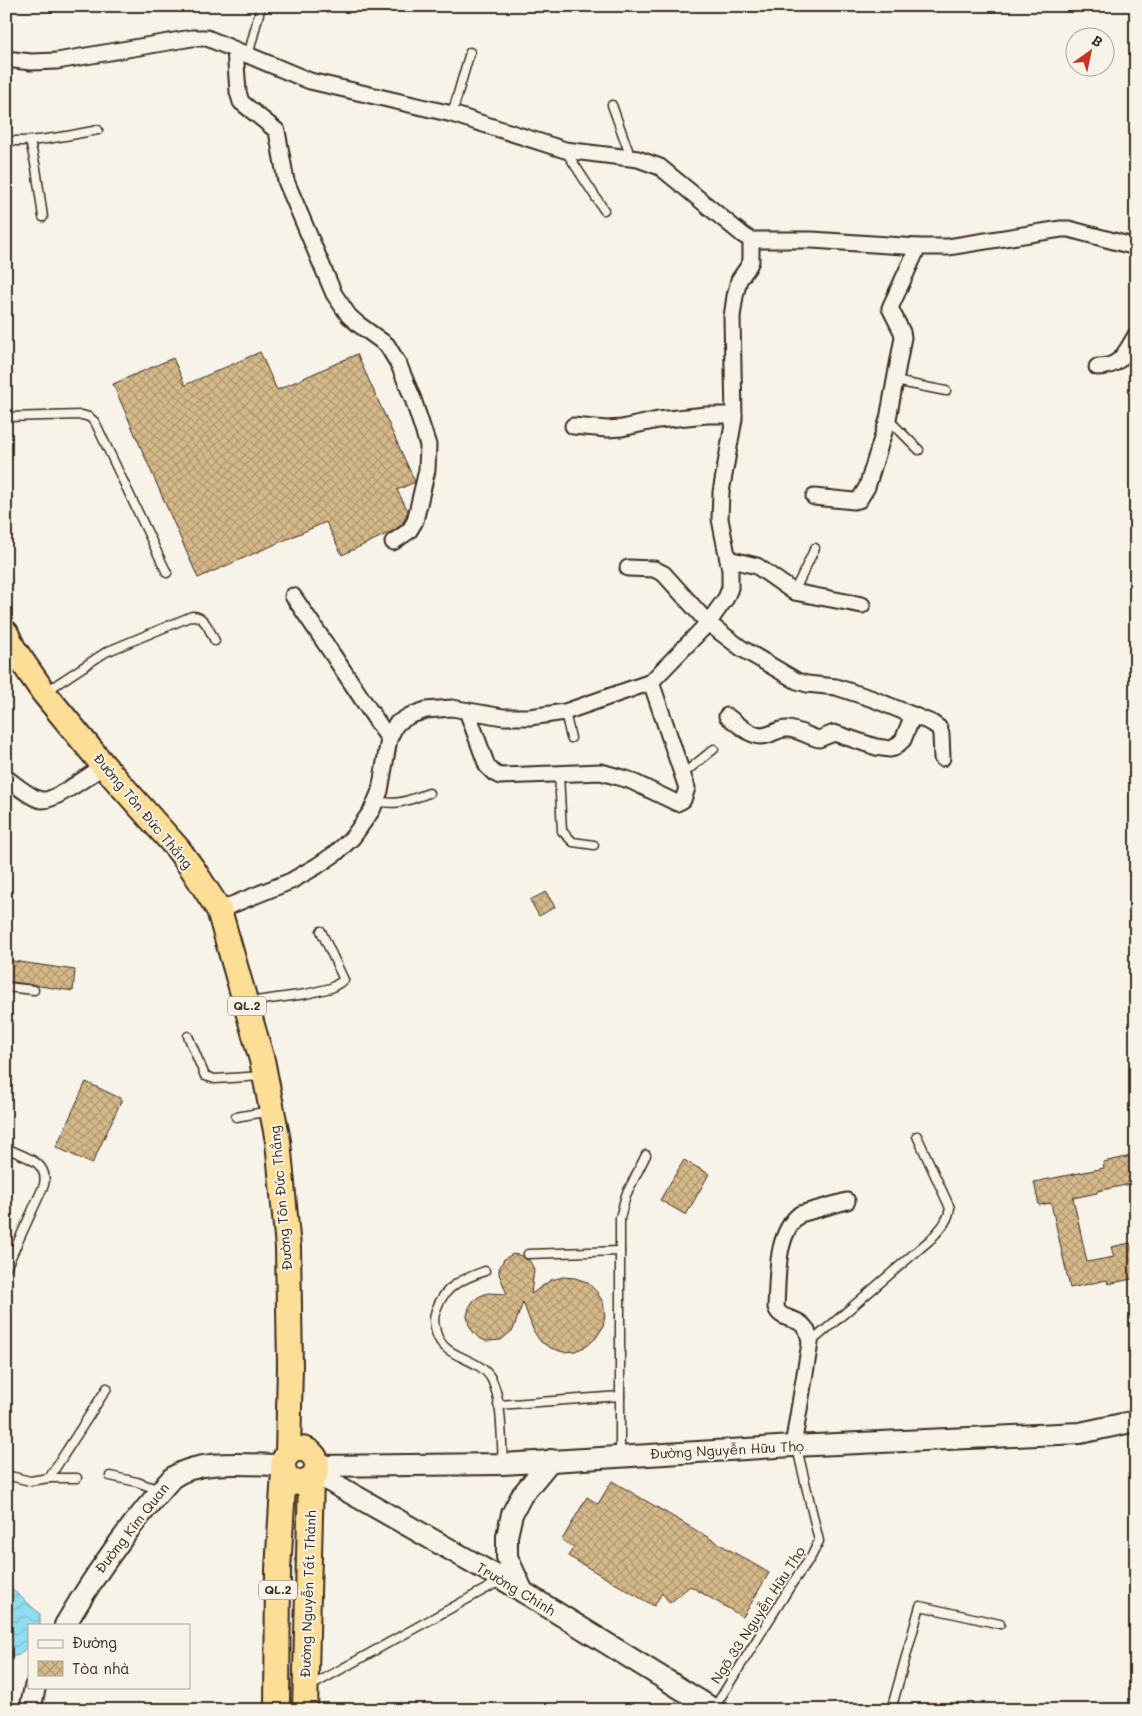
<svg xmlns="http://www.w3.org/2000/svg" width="1142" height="1716" viewBox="0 0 1142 1716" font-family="Mali,sans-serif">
<defs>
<pattern id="water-waves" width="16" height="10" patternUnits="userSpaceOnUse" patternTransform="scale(1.25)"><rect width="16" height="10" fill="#8fddef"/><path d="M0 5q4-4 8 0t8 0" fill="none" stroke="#7cbecc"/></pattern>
<pattern id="building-cross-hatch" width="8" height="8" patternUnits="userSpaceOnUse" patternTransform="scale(1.25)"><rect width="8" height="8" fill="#d6b98a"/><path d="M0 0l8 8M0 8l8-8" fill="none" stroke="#af9770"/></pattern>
</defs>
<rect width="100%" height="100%" fill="#f7f3e8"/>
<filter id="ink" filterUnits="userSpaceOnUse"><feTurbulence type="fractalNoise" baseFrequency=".02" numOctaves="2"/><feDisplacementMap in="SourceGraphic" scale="10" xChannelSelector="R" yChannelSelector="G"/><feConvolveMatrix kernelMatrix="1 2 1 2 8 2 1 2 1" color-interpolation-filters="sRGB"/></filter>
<g filter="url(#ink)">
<polygon fill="url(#water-waves)" stroke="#6d959b" points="6,1590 13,1590 40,1614 40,1625 29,1625 29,1645 19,1655 8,1658 6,1658"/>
<g fill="url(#building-cross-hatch)" stroke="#3b2a1e">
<polygon points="260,352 277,390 357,354 415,482 397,490 408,511 406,517 402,524 395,530 342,555 326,522 198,578 113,384 173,358 185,385"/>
<polygon points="546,892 555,907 539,916 530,900"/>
<polygon points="6,960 75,970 73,991 6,981"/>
<polygon points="86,1082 122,1099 92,1164 56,1147"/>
<polygon points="1136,1155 1136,1183 1097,1191 1097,1193 1073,1198 1087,1262 1114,1257 1111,1247 1130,1243 1133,1254 1136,1253 1136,1278 1108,1284 1107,1280 1070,1288 1051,1203 1039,1205 1034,1182 1104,1168 1103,1162"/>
<polygon points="684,1160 709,1174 686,1215 660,1200"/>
<polygon points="513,1254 523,1256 525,1259 529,1260 532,1265 534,1270 531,1294 551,1280 563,1277 575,1278 587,1282 596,1291 603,1302 605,1314 603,1327 596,1338 587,1346 575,1351 563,1352 551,1348 541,1342 534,1332 523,1302 513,1330 501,1340 486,1341 479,1338 473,1332 469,1325 467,1316 469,1308 473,1301 480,1296 488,1293 507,1294 499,1274 499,1269 504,1259"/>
<polygon points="612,1481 769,1573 743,1617 690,1586 670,1603 662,1593 654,1606 568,1556 574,1547 562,1540 587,1497 598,1504"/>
</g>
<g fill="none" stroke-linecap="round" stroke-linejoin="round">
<defs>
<g id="service">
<polyline points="248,56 261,6"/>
<polyline points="612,105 631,158"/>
<polyline points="452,114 470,52"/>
<path d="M6,141C38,142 67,136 98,130"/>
<polyline points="30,141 36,168 43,217"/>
<polyline points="565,150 604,210"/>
<polyline points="895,381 946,391"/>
<polyline points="6,417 82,415 89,417 95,422 167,573"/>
<polyline points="888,419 919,450"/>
<polyline points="794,592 815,548"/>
<path d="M45,692L106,652L192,616C205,615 210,632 215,641"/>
<polyline points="565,712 571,738"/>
<polyline points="559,774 562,831 573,842 594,845"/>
<polyline points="683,774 714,749"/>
<path d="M376,801C399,806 408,800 429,793"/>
<polyline points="6,987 34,990"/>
<polyline points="248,1002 306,994 331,988 344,980 321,931"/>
<polyline points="188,1036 205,1076 215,1079 263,1076"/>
<polyline points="236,1117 270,1111"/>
<path d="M6,1148C24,1157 49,1161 44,1185L6,1268"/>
<polyline points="528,1254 620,1251"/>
<path d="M485,1271C463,1279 445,1285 436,1310C433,1318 434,1323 436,1332C443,1360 480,1356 492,1380C503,1405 501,1437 503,1464"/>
<path d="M810,1343L931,1239C940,1229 948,1222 950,1208L917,1136"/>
<polyline points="498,1405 620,1396"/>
<polyline points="620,1455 620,1218 626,1195 646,1155"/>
<polyline points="6,1475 30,1481 49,1478 77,1478"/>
<polyline points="110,1476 137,1482 159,1490"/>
<polyline points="49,1478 107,1388"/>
<polyline points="309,1687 500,1581"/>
<polyline points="714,1708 793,1582 811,1557 819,1541 797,1448"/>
<polyline points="891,1710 920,1606 1000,1624"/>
</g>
<g id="minor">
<polyline points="235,50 238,92 241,102 277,131 286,181 334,294 349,316 358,324 387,345 399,365 413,399 428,445 427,470 415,521 409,531 393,542"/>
<polyline points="6,59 31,62 57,61 192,38 207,38 310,81 452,114 565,150 638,159 660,167 743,235 751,240 812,240 918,247 948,247 1061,229 1069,229 1136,247"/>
<path d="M1097,367C1121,367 1125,353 1136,335"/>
<polyline points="573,426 607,429 622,428 658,420 706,415 734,415"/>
<polyline points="814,497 854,501 859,500 867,487 888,419 903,337 902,332 890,308 918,247"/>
<polyline points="728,559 757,566 794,592 862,605"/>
<polyline points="628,568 654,569 664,574 708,623 741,648 797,681 807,684 836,687 873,699 932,723 939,728 941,734 942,758"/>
<path d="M293,596C326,643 356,691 389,739"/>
<polyline points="467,711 487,766 494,773 500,776 601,772 629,780 677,803 683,800 687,788 651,682"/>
<path d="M727,716C737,723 753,740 767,735C774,733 779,729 786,729C797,728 808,737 819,739L834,733L876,747L890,749L894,748L903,740L913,715"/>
<path d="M6,778C15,784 33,800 43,800C55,801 92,773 104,766"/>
<polyline points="219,910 291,881 317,866 336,853 353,837 372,810 380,791 389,739 396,724 409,716 426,710 452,708 503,717 530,717 565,712 651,682 708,623 726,598 730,588 730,570 720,519 721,492 734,419 732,317 735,296 739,280 748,267 751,261 751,240"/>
<path d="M793,1446L810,1343C807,1311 781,1325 776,1307C778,1277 775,1234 800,1214L847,1201"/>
</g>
<g id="secondary">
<polyline points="317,1466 503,1464 793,1446 1080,1433 1136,1421"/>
<polyline points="315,1473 502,1579 715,1710"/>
<polyline points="523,1592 507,1557 507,1536 512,1514 522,1495 551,1460"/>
<path d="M65,1625C96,1572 131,1523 172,1478C199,1458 250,1465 283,1465"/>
<polyline points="30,1710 35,1687"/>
</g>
<g id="trunk">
<polyline points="6,633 13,648 44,693 104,766 178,849 192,868 219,910 262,1060 278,1141 288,1248 290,1366 288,1453"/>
<circle cx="300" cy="1466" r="17"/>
<polyline points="277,1710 278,1570 284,1471"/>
<polyline points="305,1710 311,1478"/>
</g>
</defs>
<use href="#service" stroke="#3b2a1e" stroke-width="11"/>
<use href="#minor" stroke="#3b2a1e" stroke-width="19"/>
<use href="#secondary" stroke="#3b2a1e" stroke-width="24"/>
<use href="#trunk" stroke="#3b2a1e" stroke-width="28"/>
<use href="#service" stroke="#f7f3e8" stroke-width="8"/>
<use href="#minor" stroke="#f7f3e8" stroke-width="15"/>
<use href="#secondary" stroke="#f7f3e8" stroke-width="20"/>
<use href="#trunk" stroke="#fdde96" stroke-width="24"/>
</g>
</g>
<g text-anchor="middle" stroke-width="4" stroke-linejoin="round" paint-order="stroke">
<g fill="#f7f3e8" stroke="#73665b" stroke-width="1">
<rect x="228" y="996.5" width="38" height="19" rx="4"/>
<rect x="259" y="1580.5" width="38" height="19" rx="4"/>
</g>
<g font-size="12" font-weight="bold" fill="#3b2a1e">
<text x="247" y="1010">QL.2</text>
<text x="278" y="1594">QL.2</text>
</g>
<g font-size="14" fill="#3b2a1e" stroke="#f7f3e8">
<text transform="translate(143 811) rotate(50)" y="5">Đường Tôn Đức Thắng</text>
<text transform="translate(281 1198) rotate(-95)" y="5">Đường Tôn Đức Thắng</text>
<text transform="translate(727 1450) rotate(-3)" y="5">Đường Nguyễn Hữu Thọ</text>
<text transform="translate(132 1528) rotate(-52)" y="5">Đường Kim Quan</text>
<text transform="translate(516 1589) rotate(31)" y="5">Trường Chinh</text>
<text transform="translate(308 1594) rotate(-88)" y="5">Đường Nguyễn Tất Thành</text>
<text transform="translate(758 1615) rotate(-57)" y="5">Ngõ 33 Nguyễn Hữu Thọ</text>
</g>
</g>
<rect width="1142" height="1716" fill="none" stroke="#f7f3e8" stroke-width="25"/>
<rect x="12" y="12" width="1117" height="1691" fill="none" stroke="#3b2a1e" stroke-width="2" filter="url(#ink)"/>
<rect x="28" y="1624" width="162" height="65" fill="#f7f3e8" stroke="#aca397"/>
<rect x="38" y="1640" width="25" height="8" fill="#f7f3e8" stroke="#aca397"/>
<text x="72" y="1648" font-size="15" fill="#3b2a1e">Đường</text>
<rect x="38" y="1661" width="25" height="15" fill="url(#building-cross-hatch)" stroke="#aca397"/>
<text x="72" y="1674" font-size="15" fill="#3b2a1e">Tòa nhà</text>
<g transform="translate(1090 52) rotate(33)"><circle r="24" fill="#f7f3e8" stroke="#aca397"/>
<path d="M0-4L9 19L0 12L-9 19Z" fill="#c8321e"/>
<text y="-8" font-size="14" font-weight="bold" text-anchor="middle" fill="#3b2a1e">B</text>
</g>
</svg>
